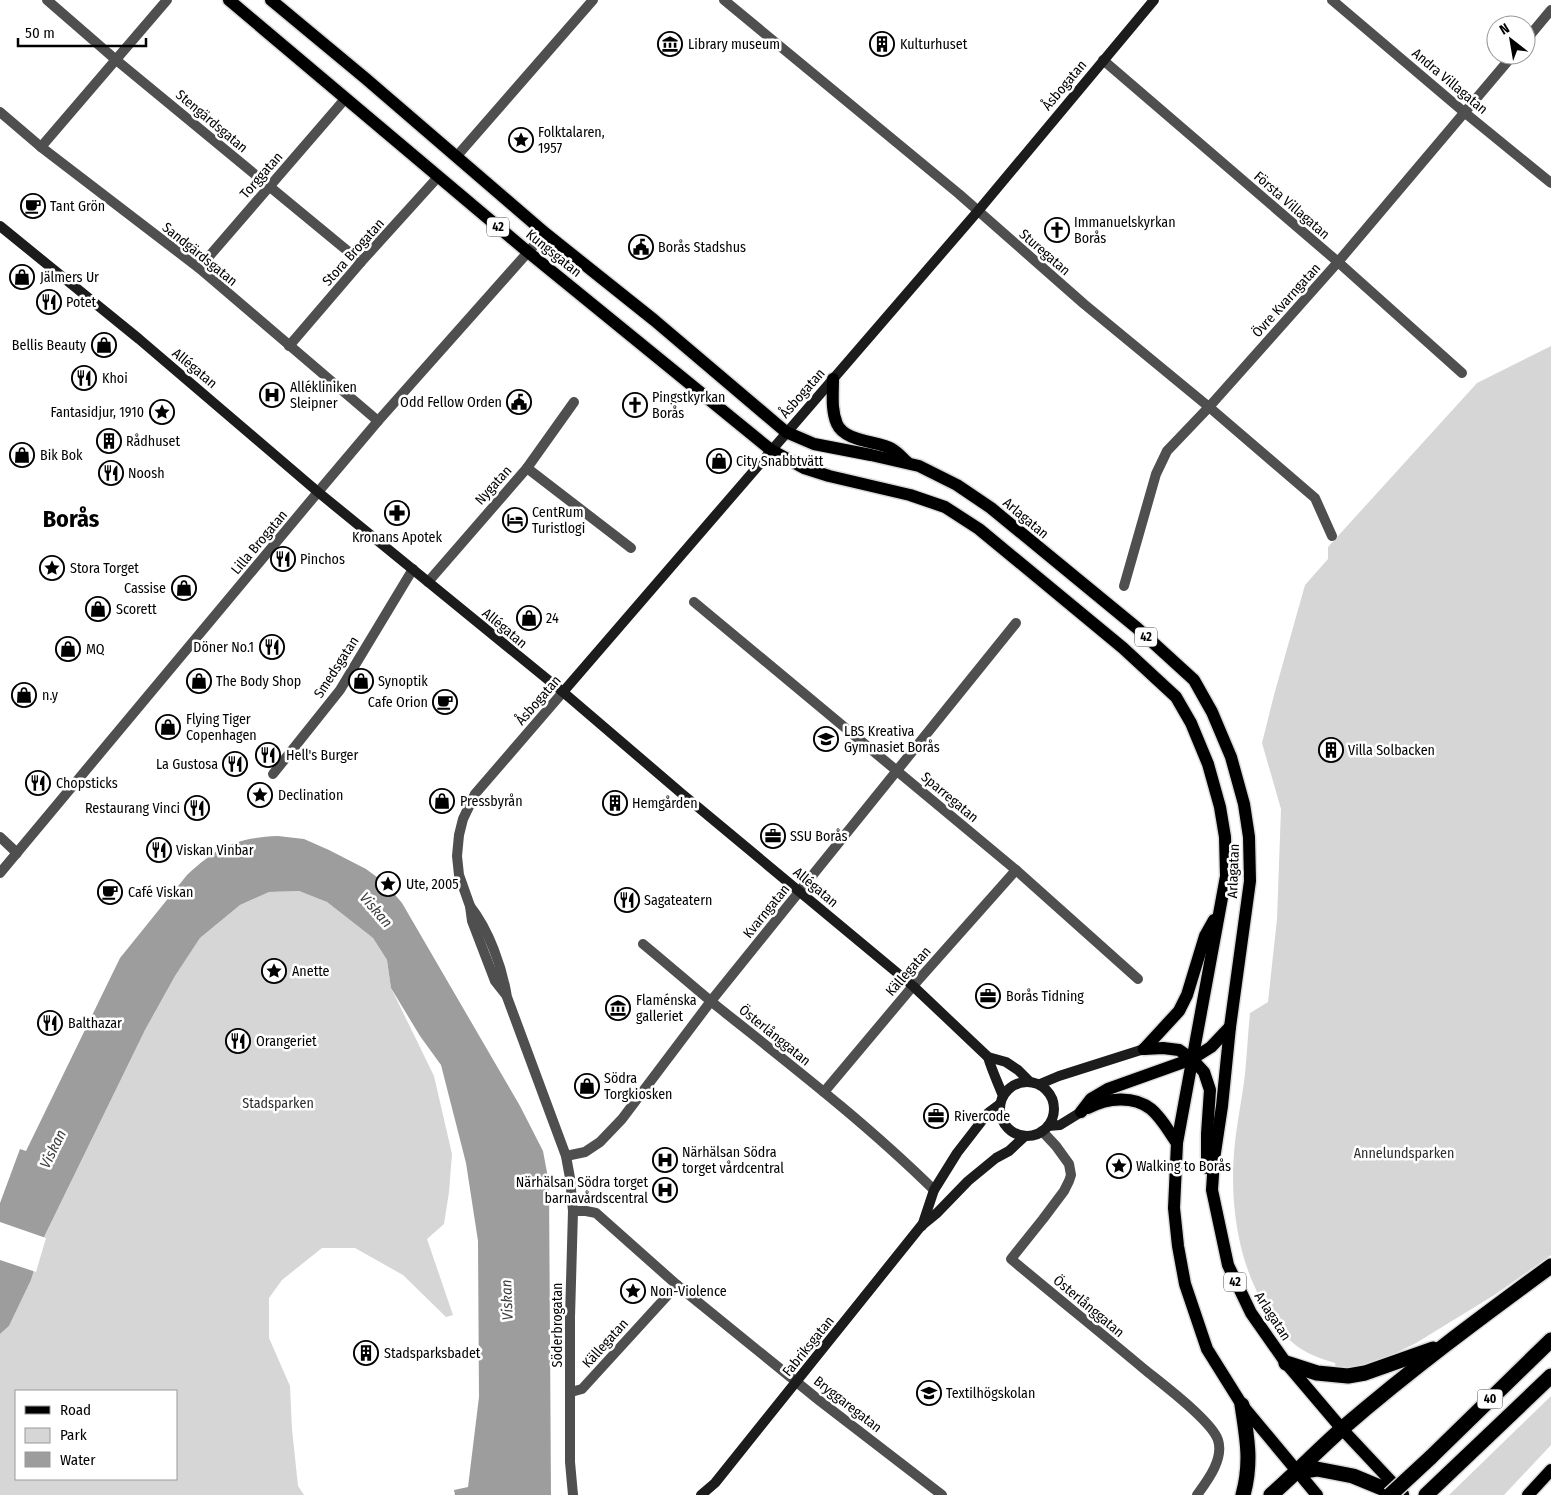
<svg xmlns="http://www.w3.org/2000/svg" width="1551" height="1495" viewBox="0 0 1551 1495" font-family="'Fira Sans Condensed',sans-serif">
<rect width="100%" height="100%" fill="#fff"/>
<g fill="#d6d6d6" fill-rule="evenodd">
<path d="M1551,346V1255L1496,1294L1416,1343L1382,1360L1356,1369L1336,1370L1335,1363C1296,1351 1288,1342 1266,1308C1238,1263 1230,1205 1234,1153C1236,1126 1242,1100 1245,1074C1247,1053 1248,1033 1250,1013L1268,1002L1277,919L1281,809L1262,743L1274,695L1305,585L1328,559V547L1477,383Z"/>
<path d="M299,891L327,902L373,938L387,960L391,988L434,1076L452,1154L449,1192L444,1224L427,1239L453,1315L446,1317L403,1275L355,1248H322L282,1280L269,1298V1338L290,1386L292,1429L298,1486L304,1495H0V1334L9,1326L31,1280L45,1235L145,1030L175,976L200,938L240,905L269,892ZM16,1391H176V1479H16Z"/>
<polygon points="1551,1396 1551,1445 1504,1495 1449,1495"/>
</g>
<path fill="#9d9d9d" d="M278,836L304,839L329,850L366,869L385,883L402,903L520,1106L543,1151L549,1183L551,1495H455L454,1490L468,1487L479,1397L478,1241L466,1163L441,1065L420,1036L391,988L387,960L373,938L327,902L299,891L269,892L240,905L200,938L175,976L145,1030L45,1235L31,1280L9,1326L0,1334V1203L20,1149L26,1151L120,958L187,875C218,846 236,838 278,836Z"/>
<polygon fill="#fff" points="0,1222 46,1238 36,1272 0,1260"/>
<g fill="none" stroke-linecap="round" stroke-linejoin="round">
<defs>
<g id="primary">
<polyline points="229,0 528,252 771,450 804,468 829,476 910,495 945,507 979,529 1123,648 1176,697 1191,723 1208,764 1220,807 1225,837 1226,876 1177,1143 1174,1208 1178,1246 1185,1284 1207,1349 1242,1405 1317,1495"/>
<polyline points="271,0 365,78 545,233 654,320 786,432 814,444 871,455 919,466 957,485 991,508 1137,628 1194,680 1212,712 1231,757 1244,804 1249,837 1250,881 1230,1027 1222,1106 1214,1159 1212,1190 1228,1265 1251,1313 1286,1363 1342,1429 1403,1494"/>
<path d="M833,379C833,394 831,410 837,424C845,442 878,441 892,449C898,452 902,458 907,462"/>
<polyline points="1144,1049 1163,1048 1179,1050 1192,1059 1204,1072 1210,1090 1207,1134 1207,1168"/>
<polyline points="1144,1049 1179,1011 1187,995 1205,936 1214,920"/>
<path d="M1088,1108C1107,1098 1133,1095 1151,1109C1162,1118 1169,1132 1177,1143"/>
<polyline points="1081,1112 1091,1099 1108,1089 1192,1059 1211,1047 1230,1027"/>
<polyline points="1528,1495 1551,1470"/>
</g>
<g id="highway">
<polyline points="1286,1363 1317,1373 1348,1376 1365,1373 1433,1349"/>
<path d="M1242,1405C1247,1438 1252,1462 1243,1495"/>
<polyline points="1430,1458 1551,1340"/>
<polyline points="1297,1472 1317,1469 1353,1476 1399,1495"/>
<path d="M1271,1495C1296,1473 1319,1449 1344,1427C1410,1370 1480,1318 1551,1266"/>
<polyline points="1426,1495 1551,1376"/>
</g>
</defs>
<use href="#primary" stroke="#dbdbdb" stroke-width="15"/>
<use href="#highway" stroke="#dbdbdb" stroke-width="18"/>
<g stroke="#4f4f4f" stroke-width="10">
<polyline points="47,0 115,59 361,262"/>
<polyline points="724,0 959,194 1084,304 1209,407 1315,498 1332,536"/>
<polyline points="1332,0 1464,112 1551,183"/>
<polyline points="1526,40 1551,10"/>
<polyline points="1103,60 1338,262 1462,373"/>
<polyline points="0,112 41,147 199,268 378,421"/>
<polyline points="41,147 167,0"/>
<polyline points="456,157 593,0"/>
<polyline points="199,268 345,99"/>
<polyline points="289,346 361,262 438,177"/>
<polyline points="527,468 631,548"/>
<polyline points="428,582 527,468 574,402"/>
<polyline points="1124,586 1156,474 1167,451 1209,407 1338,262 1513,55"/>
<polyline points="694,602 1016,870 1138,979"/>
<polyline points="273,774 340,690 413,569"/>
<polyline points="0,837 17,853"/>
<polyline points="0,873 318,492 378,421 545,233"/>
<path d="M470,906C489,930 502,967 507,997L566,1156L570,1178L573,1211L570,1317V1462L573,1495"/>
<path d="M643,944C666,963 689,983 713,1003C788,1063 865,1122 934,1190"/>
<polyline points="506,995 495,981 472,921 470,906 459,875 457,856 459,835 463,819 475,794 563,692"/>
<polyline points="824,1092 913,986 1016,870"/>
<path d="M1042,1131L1056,1146L1069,1164L1071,1175L1069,1181L1064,1191L1043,1219L1011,1259C1055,1296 1100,1332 1144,1369C1161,1383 1212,1421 1218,1440C1224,1459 1208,1480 1197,1495"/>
<polyline points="566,1156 585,1152 600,1142 622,1119 711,1001 1016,623"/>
<polyline points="573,1211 586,1211 596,1213 677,1285 820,1401 942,1495"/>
<polyline points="571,1392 582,1389 677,1285"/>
</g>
<g stroke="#1c1c1c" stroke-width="10">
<polyline points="0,226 139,339 318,492 563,692 681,793 913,986 988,1057 1006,1062 1018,1070 1029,1081"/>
<polyline points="563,692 978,211 1154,0"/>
<path d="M988,1057C992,1071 998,1083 1003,1096"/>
<circle cx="1027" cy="1109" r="27"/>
<polyline points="1040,1084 1059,1076 1144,1049"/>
<polyline points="1048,1126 1060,1125 1081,1112"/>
<polyline points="922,1226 934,1190 957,1153 988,1113 1000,1104"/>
<polyline points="701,1495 715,1483 921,1226 937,1213 968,1181 996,1158 1009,1151 1025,1136"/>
</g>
<use href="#primary" stroke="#000" stroke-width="12"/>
<use href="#highway" stroke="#000" stroke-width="15"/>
<defs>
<polyline id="highway-bridge" points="1390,1495 1430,1458"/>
</defs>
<use href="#highway-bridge" stroke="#dbdbdb" stroke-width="18" stroke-linecap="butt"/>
<use href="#highway-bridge" stroke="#000" stroke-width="15"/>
</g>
<defs>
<symbol id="museum-ring" viewBox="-11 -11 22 22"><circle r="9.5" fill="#fff" stroke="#000" stroke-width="1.5"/><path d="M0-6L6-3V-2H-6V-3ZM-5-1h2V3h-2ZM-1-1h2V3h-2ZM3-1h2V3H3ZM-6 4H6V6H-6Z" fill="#000"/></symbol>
<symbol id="building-ring" viewBox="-11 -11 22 22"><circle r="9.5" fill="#fff" stroke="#000" stroke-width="1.5"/><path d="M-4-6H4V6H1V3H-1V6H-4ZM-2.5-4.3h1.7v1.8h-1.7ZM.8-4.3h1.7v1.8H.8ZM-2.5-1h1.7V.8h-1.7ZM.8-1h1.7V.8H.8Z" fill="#000"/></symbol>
<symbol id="sight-ring" viewBox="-11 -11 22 22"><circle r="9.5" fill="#fff" stroke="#000" stroke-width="1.5"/><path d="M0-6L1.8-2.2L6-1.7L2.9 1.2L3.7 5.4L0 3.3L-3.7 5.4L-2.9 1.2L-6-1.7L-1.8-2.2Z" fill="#000"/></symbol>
<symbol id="cafe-ring" viewBox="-11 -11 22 22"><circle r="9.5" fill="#fff" stroke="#000" stroke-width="1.5"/><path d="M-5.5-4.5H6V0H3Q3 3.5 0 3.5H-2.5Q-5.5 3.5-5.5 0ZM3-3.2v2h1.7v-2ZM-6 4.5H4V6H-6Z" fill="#000"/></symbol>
<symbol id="church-ring" viewBox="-11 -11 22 22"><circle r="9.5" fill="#fff" stroke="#000" stroke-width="1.5"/><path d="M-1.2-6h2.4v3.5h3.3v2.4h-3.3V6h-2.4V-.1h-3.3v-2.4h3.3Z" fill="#000"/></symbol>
<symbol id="civic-ring" viewBox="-11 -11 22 22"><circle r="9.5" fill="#fff" stroke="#000" stroke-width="1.5"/><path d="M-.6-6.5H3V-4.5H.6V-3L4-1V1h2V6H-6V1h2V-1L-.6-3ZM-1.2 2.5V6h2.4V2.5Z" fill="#000"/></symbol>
<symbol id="shop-ring" viewBox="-11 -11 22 22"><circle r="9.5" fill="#fff" stroke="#000" stroke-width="1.5"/><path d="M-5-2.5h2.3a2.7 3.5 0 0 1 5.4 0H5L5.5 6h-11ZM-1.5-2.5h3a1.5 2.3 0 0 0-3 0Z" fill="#000"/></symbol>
<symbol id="restaurant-ring" viewBox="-11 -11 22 22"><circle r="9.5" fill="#fff" stroke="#000" stroke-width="1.5"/><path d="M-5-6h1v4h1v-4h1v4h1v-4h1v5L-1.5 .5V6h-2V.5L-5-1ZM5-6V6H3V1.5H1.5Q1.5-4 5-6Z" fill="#000"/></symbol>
<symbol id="hospital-ring" viewBox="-11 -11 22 22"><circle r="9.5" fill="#fff" stroke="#000" stroke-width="1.5"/><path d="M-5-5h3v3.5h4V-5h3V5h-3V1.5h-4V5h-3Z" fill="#000"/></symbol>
<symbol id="pharmacy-ring" viewBox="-11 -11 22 22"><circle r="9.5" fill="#fff" stroke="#000" stroke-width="1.5"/><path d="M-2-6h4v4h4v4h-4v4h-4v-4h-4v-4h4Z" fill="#000"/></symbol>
<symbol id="hotel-ring" viewBox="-11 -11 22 22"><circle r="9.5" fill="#fff" stroke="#000" stroke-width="1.5"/><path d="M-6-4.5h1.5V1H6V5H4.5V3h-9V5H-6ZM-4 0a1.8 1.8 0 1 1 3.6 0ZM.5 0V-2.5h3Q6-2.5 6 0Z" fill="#000"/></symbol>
<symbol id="school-ring" viewBox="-11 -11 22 22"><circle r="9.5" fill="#fff" stroke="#000" stroke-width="1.5"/><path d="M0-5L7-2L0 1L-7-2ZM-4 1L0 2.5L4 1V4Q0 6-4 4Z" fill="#000"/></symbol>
<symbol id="office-ring" viewBox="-11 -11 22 22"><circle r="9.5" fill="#fff" stroke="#000" stroke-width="1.5"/><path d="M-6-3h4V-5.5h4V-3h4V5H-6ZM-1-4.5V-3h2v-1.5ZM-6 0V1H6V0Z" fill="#000"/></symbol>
<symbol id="university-ring" viewBox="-11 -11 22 22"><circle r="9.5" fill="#fff" stroke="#000" stroke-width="1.5"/><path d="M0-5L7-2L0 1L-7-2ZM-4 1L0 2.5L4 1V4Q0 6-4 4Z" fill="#000"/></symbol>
</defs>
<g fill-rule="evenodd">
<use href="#museum-ring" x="656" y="30" width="28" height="28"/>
<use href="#building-ring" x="868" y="30" width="28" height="28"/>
<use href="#sight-ring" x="507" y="126" width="28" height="28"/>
<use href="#cafe-ring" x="19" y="192" width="28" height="28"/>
<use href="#church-ring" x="1043" y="216" width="28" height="28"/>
<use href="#civic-ring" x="627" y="233" width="28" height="28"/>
<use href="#shop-ring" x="8" y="263" width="28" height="28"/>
<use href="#restaurant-ring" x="35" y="288" width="28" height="28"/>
<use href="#shop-ring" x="90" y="331" width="28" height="28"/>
<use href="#restaurant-ring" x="70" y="364" width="28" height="28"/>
<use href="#hospital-ring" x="258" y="381" width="28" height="28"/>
<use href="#civic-ring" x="505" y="388" width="28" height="28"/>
<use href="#church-ring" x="621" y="391" width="28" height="28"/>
<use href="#sight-ring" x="148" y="398" width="28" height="28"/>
<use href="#building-ring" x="95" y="427" width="28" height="28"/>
<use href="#shop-ring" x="8" y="441" width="28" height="28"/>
<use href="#shop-ring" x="705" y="447" width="28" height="28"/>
<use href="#restaurant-ring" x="97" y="459" width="28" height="28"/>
<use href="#pharmacy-ring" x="383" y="499" width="28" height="28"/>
<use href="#hotel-ring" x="501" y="506" width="28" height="28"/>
<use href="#restaurant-ring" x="269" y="545" width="28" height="28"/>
<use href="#sight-ring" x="38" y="554" width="28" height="28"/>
<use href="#shop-ring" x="170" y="574" width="28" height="28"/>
<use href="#shop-ring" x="84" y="595" width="28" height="28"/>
<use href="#shop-ring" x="515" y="604" width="28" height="28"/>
<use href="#restaurant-ring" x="258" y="633" width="28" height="28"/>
<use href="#shop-ring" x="54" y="635" width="28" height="28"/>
<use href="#shop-ring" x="185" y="667" width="28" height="28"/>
<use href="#shop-ring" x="347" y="667" width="28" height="28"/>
<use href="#shop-ring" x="10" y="681" width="28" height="28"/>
<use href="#cafe-ring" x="431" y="688" width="28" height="28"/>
<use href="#shop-ring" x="154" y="713" width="28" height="28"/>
<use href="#school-ring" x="812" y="725" width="28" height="28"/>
<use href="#building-ring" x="1317" y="736" width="28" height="28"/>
<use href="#restaurant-ring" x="254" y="741" width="28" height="28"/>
<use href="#restaurant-ring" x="221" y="750" width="28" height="28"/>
<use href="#restaurant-ring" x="24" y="769" width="28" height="28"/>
<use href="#sight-ring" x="246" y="781" width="28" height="28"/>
<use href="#shop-ring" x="428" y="787" width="28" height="28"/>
<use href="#building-ring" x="601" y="789" width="28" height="28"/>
<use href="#restaurant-ring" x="183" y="794" width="28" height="28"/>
<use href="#office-ring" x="759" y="822" width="28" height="28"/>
<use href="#restaurant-ring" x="145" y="836" width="28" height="28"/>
<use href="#sight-ring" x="374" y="870" width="28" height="28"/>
<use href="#cafe-ring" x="96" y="878" width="28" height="28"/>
<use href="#restaurant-ring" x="613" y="886" width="28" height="28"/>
<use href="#sight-ring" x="260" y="957" width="28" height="28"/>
<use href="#office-ring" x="974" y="982" width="28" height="28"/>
<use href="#museum-ring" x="604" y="994" width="28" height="28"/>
<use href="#restaurant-ring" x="36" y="1009" width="28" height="28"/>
<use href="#restaurant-ring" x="224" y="1027" width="28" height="28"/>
<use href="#shop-ring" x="573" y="1072" width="28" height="28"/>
<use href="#office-ring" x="922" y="1102" width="28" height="28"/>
<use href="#hospital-ring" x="651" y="1146" width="28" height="28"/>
<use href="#sight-ring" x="1105" y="1152" width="28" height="28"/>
<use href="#hospital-ring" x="651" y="1176" width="28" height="28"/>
<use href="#sight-ring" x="619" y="1277" width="28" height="28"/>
<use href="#building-ring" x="352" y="1339" width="28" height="28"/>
<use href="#university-ring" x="915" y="1379" width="28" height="28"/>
</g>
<g text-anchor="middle" stroke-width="5" stroke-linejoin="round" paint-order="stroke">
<g fill="#fff" stroke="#4c4c4c" stroke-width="1">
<rect x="487" y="217.5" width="22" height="19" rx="4"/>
<rect x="1135" y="627.5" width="22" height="19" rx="4"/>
<rect x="1224" y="1272.5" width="22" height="19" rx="4"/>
<rect x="1477.5" y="1389.5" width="25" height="19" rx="4"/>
</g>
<g font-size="12" font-weight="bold" fill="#000">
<text x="498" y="231">42</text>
<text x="1146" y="641">42</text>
<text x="1235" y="1286">42</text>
<text x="1490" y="1403">40</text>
</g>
<g font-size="14" fill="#000" stroke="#fff" text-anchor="start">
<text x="688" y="49">Library museum</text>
<text x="900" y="49">Kulturhuset</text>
<text x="538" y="137">Folktalaren,<tspan x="538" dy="16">1957</tspan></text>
<text x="50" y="211">Tant Grön</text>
<text x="1074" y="227">Immanuelskyrkan<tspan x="1074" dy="16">Borås</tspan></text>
<text x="658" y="252">Borås Stadshus</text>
<text x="40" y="282">Jälmers Ur</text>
<text x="66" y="307">Potet</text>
<text x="86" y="350" text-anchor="end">Bellis Beauty</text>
<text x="102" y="383">Khoi</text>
<text x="290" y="392">Allékliniken<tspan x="290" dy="16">Sleipner</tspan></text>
<text x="652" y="402">Pingstkyrkan<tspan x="652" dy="16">Borås</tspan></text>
<text x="502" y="407" text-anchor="end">Odd Fellow Orden</text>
<text x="144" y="417" text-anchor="end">Fantasidjur, 1910</text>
<text x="126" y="446">Rådhuset</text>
<text x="40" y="460">Bik Bok</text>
<text x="736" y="466">City Snabbtvätt</text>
<text x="128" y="478">Noosh</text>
<text x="532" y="517">CentRum<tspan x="532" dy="16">Turistlogi</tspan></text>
<text x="397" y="542" text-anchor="middle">Kronans Apotek</text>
<text x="300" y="564">Pinchos</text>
<text x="70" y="573">Stora Torget</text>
<text x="166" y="593" text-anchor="end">Cassise</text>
<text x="116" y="614">Scorett</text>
<text x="546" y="623">24</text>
<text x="254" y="652" text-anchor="end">Döner No.1</text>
<text x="86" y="654">MQ</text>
<text x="216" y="686">The Body Shop</text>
<text x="378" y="686">Synoptik</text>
<text x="42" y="700">n.y</text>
<text x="428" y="707" text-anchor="end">Cafe Orion</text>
<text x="186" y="724">Flying Tiger<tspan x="186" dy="16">Copenhagen</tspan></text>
<text x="844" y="736">LBS Kreativa<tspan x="844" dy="16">Gymnasiet Borås</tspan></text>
<text x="1348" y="755">Villa Solbacken</text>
<text x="286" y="760">Hell's Burger</text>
<text x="218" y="769" text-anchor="end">La Gustosa</text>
<text x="56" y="788">Chopsticks</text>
<text x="278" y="800">Declination</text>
<text x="460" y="806">Pressbyrån</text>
<text x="632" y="808">Hemgården</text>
<text x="180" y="813" text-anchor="end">Restaurang Vinci</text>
<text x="790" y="841">SSU Borås</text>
<text x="176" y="855">Viskan Vinbar</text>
<text x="406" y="889">Ute, 2005</text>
<text x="128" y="897">Café Viskan</text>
<text x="644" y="905">Sagateatern</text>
<text x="292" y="976">Anette</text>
<text x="1006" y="1001">Borås Tidning</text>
<text x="636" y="1005">Flaménska<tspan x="636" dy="16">galleriet</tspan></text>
<text x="68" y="1028">Balthazar</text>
<text x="256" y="1046">Orangeriet</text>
<text x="604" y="1083">Södra<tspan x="604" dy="16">Torgkiosken</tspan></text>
<text x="954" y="1121">Rivercode</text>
<text x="682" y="1157">Närhälsan Södra<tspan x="682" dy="16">torget vårdcentral</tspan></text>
<text x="1136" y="1171">Walking to Borås</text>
<text x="648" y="1187" text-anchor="end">Närhälsan Södra torget<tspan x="648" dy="16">barnavårdscentral</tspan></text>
<text x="650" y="1296">Non-Violence</text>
<text x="384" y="1358">Stadsparksbadet</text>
<text x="946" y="1398">Textilhögskolan</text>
</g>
<g font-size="14" fill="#000" stroke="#fff">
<text transform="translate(1450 81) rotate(40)" y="5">Andra Villagatan</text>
<text transform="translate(1064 85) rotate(-50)" y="5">Åsbogatan</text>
<text transform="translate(212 121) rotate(40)" y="5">Stengärdsgatan</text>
<text transform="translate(261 175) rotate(-49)" y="5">Torggatan</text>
<text transform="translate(1292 205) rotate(41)" y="5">Första Villagatan</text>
<text transform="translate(353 252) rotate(-48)" y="5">Stora Brogatan</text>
<text transform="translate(1045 252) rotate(41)" y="5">Sturegatan</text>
<text transform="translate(554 253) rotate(39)" y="5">Kungsgatan</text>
<text transform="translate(200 254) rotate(39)" y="5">Sandgärdsgatan</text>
<text transform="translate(1286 300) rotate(-48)" y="5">Övre Kvarngatan</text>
<text transform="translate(195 368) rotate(40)" y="5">Allégatan</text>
<text transform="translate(802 393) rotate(-49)" y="5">Åsbogatan</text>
<text transform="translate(493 485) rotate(-48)" y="5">Nygatan</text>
<text transform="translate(1026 518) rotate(40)" y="5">Arlagatan</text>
<text transform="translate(259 542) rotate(-50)" y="5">Lilla Brogatan</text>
<text transform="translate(505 628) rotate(40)" y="5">Allégatan</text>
<text transform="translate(336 667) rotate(-57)" y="5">Smedsgatan</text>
<text transform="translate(538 700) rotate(-49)" y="5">Åsbogatan</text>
<text transform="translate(950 797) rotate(40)" y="5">Sparregatan</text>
<text transform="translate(1233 871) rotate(-88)" y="5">Arlagatan</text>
<text transform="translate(816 887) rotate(40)" y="5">Allégatan</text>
<text transform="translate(766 911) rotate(-51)" y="5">Kvarngatan</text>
<text transform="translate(908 971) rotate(-49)" y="5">Källegatan</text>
<text transform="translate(775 1035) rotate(39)" y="5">Österlånggatan</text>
<text transform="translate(1089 1306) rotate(40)" y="5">Österlånggatan</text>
<text transform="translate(1273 1316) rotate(57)" y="5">Arlagatan</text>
<text transform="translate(557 1325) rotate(-90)" y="5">Söderbrogatan</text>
<text transform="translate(605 1343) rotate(-48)" y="5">Källegatan</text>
<text transform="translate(808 1346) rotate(-51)" y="5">Fabriksgatan</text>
<text transform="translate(848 1404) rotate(38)" y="5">Bryggaregatan</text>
</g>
<g font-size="14" fill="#2d2d2d" stroke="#fff">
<text x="278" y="1108">Stadsparken</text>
<text x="1404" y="1158">Annelundsparken</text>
</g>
<g font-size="15" font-style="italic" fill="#3e3e3e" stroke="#fff">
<text transform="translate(376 910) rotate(49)" y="5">Viskan</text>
<text transform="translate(53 1149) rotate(-64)" y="5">Viskan</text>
<text transform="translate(507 1300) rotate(-92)" y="5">Viskan</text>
</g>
<g font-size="24" font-weight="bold" fill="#000" stroke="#fff">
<text x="71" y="527">Borås</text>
</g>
</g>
<rect x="15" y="1390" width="162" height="90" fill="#ffffff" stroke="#999999"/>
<rect x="25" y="1406" width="25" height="8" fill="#000000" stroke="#999999"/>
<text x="60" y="1415" font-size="15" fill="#000000">Road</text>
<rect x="25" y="1428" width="25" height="15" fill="#d6d6d6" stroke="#999999"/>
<text x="60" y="1440" font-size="15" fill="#000000">Park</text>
<rect x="25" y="1452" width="25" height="15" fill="#9d9d9d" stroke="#999999"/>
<text x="60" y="1465" font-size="15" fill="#000000">Water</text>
<g transform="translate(1511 40) rotate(329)"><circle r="24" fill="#ffffff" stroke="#999999"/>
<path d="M0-4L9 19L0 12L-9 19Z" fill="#000000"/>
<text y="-8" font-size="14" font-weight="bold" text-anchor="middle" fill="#000000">N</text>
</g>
<path d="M18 38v8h128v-8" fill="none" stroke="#000000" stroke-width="2.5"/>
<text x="25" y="38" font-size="15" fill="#000000" stroke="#ffffff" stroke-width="4" paint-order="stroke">50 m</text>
</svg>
